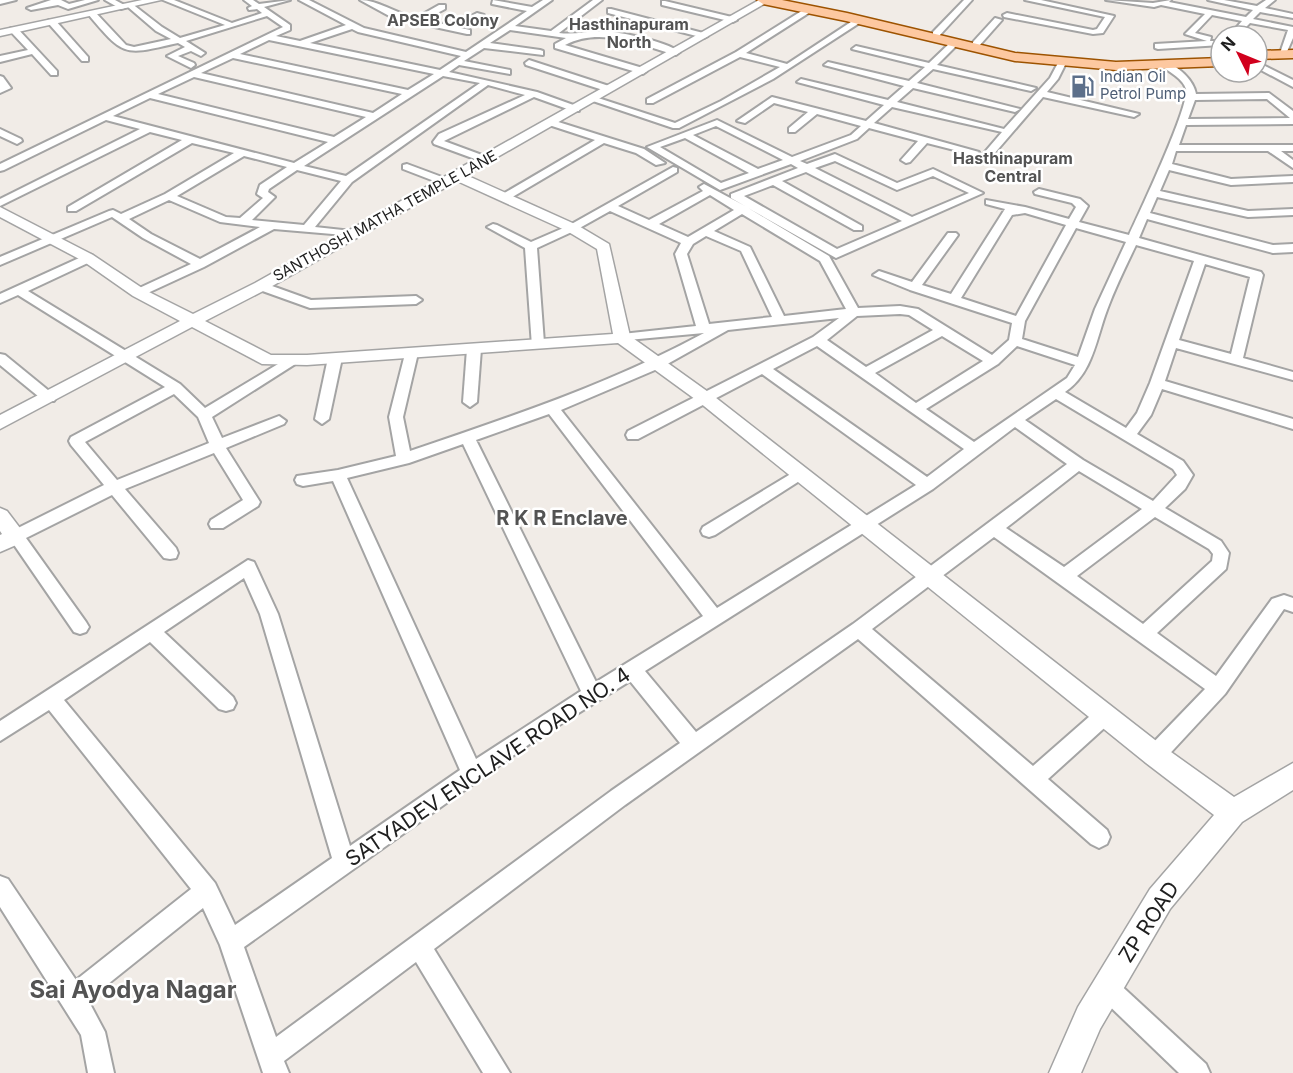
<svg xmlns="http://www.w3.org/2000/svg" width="1293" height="1073" viewBox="0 0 1293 1073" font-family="Inter,sans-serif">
<rect width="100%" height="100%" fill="#f1ece7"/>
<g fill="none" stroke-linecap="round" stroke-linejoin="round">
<defs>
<g id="minor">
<polygon points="0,0 16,0 0,4"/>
<polygon points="51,0 61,0 69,4 85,0 98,0 68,9 58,5 31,10 27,8"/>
<polygon points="105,0 115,0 128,7 121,9"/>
<path d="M163,0H174L232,23L262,13L257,9L249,10L248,8L252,6L244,0H253L259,4L290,0L264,7L290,25V30L276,36L300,41L346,25L299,0H309L364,28L466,52L527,11L492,4L493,0L532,7L543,0H552L515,26L551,31L593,0H602L559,33C574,35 587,31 602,31C622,32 664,41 680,52L676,55C640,45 601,26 565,45L646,69L647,71L643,74L555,48V44L566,38L510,30L490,43L540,50L543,51V55L484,48L464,61L510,70V74L459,65L449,72L537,92L579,107V111H573L534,97L444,141L490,158L491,160L486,163L434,144L433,142L439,134L525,95L488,85L352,182L315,227L352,231L358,234L356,236L274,229L204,267L139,297L133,293L135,290L191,264L143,238L112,217L0,265V257L109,211L113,210L121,214L165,194L234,153L192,143L76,211H68V207L182,140L150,132L0,206V199L140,129L106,120L4,170L0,171V164L283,27L267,16L186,41L205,53L201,56L191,51L178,56L194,63L195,65L191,68L167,56L185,47L178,43C124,55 125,58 88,14L95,12L126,45L134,47L171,39L156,31L128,7L127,5L131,3L162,27L180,38L225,25ZM352,29L358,32L461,56L440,70L310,43ZM269,40L434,74L408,90L240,54ZM233,58L402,94L373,113L201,73ZM443,76L480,83L346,176L304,166ZM194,77L366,117L334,137L158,94ZM150,98L328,142L294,163L113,116ZM244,156L287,167L260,185L257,194L263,198L240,218L226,217L177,196ZM297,170L341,181L304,225L252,220L275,197L268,192L269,189ZM169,200L220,222L260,227L200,259L151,234L129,219Z"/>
<path d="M360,0C378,0 397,14 416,18L439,5H445V9L424,20L453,26L477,13L484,15L461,28L470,30V34H467L393,18Z"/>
<polygon points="964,0 972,0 939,36 933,36 933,32"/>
<polygon points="1025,0 1041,0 1114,16 1103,33 1093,34 1004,17 1003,15 1007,13 1093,30 1097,29 1105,17"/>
<polygon points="1106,0 1153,3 1171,0 1169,2 1246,17 1253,10 1208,0 1224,0 1257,6 1266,0 1275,0 1265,8 1293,14 1293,18 1260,12 1253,19 1293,27 1293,38 1285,56 1279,56 1288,30 1250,23 1237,36 1229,36 1242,21 1212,15 1195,33 1211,37 1210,41 1221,41 1221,45 1158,49 1155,48 1155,44 1207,41 1185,34 1205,14 1161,5 1154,7"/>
<polygon points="665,1 736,18 737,20 733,22 662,5 662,1"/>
<polygon points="808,7 815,9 746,53 787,64 857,18 864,20 773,79 679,128 673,128 587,99 595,97 675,123 721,101 780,67 740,57 653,103 647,103 647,99 736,52"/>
<polygon points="611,9 707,34 708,36 704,38 608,13 608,9"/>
<polygon points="995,18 1002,20 979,46 973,46 973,42"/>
<polygon points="49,20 55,20 88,57 88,61 82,61 49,24"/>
<polygon points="11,28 17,28 57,71 57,75 51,75 32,54 0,62 0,56 28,50 11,32"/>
<path d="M951,42L958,44L937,65L1036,88L1031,91L933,69L917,83L1020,109L1015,112L913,88L897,102L1004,129L1050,78L1058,63L1062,60L1066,63L1058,79L1047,92L1139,114L1134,117L1043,97L987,162L983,163L978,160L1002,132L892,107L874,123L979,152L974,155L927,143L910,162L906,163L901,160L918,141L869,128L857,139L800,161L807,164L835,154L897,183L933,169L983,193L836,258L748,208L829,256L858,308L900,306L918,309L992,355L1009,340L1012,323L910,290L873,275L879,271L912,282L948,233H956L958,235L922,285L951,294L1005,209L986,204V200L1025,207L1069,219L1076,207L1072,203L1035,194L1034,192L1039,189L1080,199L1088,206L1079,222L1129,235C1139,213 1190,106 1186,89C1183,79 1171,73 1163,67V63C1177,63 1194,81 1196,94L1269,93L1293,111V124L1186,125L1179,145H1293V151H1281L1293,160V168L1268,151H1176L1172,164L1231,179L1293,176V182L1231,185L1169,170L1160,191L1248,211L1293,209V215L1248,217L1157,197L1150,213L1273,245L1293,244V252L1273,253L1147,219L1139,238L1261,272L1263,275L1243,358L1293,372V380L1176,348L1165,381L1293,419V429L1162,389L1151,415L1137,434L1183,461L1193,475L1185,489L1165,508L1221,541L1229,553L1226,569L1157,633L1216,676L1272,599L1284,595L1293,598V612L1284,609L1225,694L1162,762L1155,764L1148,762L1145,755L1148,748L1205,689L994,537L872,629L1033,766L1098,709L1105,706L1112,709L1115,715L1112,721L1048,779L1107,830L1110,837L1107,844L1099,848L1091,844L858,639L625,805L434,949L510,1073H483L416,962L284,1061L289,1073H263L220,945L203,908L88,1000L105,1032L114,1073H88L81,1035L0,907V876L8,879L76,980L191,889L49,710L0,741V721L248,560L254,562L278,614L350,846L460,770L333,481L303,486L297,484L295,480L297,476L338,470L396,456L389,417L406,350H416L418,353L403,417L410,451C510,417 610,384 704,333L617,341L615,338L622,334L696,326L675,254L681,243L610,211L576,230L537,248L544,343L537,347L532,346L525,248L487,227L493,224L497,225L531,242L568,226L673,167L677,168V172L618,206L649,220L703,191L699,187L704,184L745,206L731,198V194L798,168L791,164L720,190L647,147L717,120L792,157L851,135L861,126L817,114L795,132H789V128L808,112L774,103L745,123L737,121L772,97L866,121L884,105L797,82L801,79L888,100L904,86L824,65L828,62L909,81L925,67L852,49L856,46L929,63ZM1267,99L1290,118L1188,119L1195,100ZM716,126L783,160L758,169L693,135ZM685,138L749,173L721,183L660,147ZM835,161L897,190L933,176L969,193L912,217L815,168ZM806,172L902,221L837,249L744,196L773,185L854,230H862V226L782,181ZM710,195L734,210L688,237L659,224ZM1025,213L1066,225L1016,316L961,298L1012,215ZM742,214L820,261L846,309L784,316L750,247L714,231ZM1076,228L1126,242L1095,309L1078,357L1022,339L1025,321ZM706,236L741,251L772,317L709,324L687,254L693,244ZM1136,245L1194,261L1150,383L1137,413L1126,428L1065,392C1093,373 1096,339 1107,310C1115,288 1126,266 1136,245ZM1205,264L1250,277L1231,354L1179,340ZM900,314L909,315L933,330L866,367L827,340L857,316ZM839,318L813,337L628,431L626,435L628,439H638L762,374L916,485L717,608L561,410L662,367L728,330ZM942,336L983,361L916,403L875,373ZM817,346L964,449L927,477L773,369ZM1017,346L1075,365L1067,378L974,442L926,409L998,364ZM1056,399L1173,469L1177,475L1153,501L1083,460L1025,420ZM549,414L703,616L596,682L476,440ZM1015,427L1067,464L853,624L696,732L645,671L933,489ZM463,444L581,691L476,759L347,478L409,463ZM1079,471L1142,509L1064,567L1006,528ZM1155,517L1209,549L1213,554L1212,561L1143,624L1077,576ZM244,578L260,614L332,858L235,925L215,883L64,700L150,642L219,709L226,711L233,709L236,703L233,697L164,632ZM630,681L680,743L611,791L276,1037L244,947L535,740Z"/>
<polygon points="529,60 612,87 614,89 606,91 526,65 525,63"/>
<polygon points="1257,62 1293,80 1293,87 1257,68"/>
<polygon points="0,76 3,77 11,88 0,93"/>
<polygon points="552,120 644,149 665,163 656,165 636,153 604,143 509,199 501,199 501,195 595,140 549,125 547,123"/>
<polygon points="0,129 21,139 22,141 17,144 0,136"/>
<polygon points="407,164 450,180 451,182 450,184 442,184 403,169 403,165"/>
<path d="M88,254L92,255V261L28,291L180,384L205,408L288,358H298L300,361L212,417L222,438L279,416L286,421L284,424L226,448L260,502L258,506L223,528H211L209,524L211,520L243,500L214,453L125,489L176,548L178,553L176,558L170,559L164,558L112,495L26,538L86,622L89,627L86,632L80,634L74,632L8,536L10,532L104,485L71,445L69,441L71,437L165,387L18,295L0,303V294ZM174,394L198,417L209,443L117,480L85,442Z"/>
<polygon points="261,282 311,300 416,296 422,300 416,304 310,308 257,289 255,286 257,283"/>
<polygon points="474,345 481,349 477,402 470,407 463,402 467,349"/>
<polygon points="0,354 5,355 54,395 56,398 54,401 44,401 0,365"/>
<polygon points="335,354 342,358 329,419 322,424 315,419 328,358"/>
<polygon points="799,469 804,470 807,474 804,478 715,535 709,537 703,535 701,531 703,527"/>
<polygon points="1107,976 1115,980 1206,1064 1210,1073 1179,1073 1099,996 1095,988 1099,980"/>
</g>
<g id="tertiary">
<polygon points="142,0 161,0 0,36 0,30"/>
<path d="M759,0H771L466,175L577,225L609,244L630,336L711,394L1164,747L1234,797L1293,763V790L1242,822L1170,909L1100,1029L1081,1073H1049L1078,1007L1150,889L1214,815L1146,763L699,402L618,343L307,365L262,364L192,327L0,429V415L180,321L133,296L83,261L0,217V207L93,255L145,290L193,314L255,283ZM457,181L567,231L597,249L613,334L307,355H271L205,321L267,289Z"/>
<polygon points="0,508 7,511 26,536 23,542 0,552 0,535 2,534 0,531"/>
</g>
<g id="primary">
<polygon points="757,0 782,0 847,13 1015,53 1116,62 1221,58 1221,66 1116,70 1015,61 846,21 763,4"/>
<polygon points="1293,50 1293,58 1257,59 1257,51"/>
</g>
</defs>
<use href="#minor" stroke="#a4a4a4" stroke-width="4"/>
<use href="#tertiary" stroke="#a4a4a4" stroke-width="3"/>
<use href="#primary" stroke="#9d5300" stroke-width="3"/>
<use href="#minor" fill="#fff" fill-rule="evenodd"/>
<use href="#tertiary" fill="#fff" fill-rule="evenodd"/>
<use href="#primary" fill="#fdc8a0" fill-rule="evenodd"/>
</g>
<defs>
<symbol id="fuel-bare" viewBox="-9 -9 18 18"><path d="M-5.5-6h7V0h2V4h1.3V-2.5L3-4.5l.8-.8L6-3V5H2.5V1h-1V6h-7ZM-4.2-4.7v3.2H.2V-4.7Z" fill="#5c6f8a" stroke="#fff" stroke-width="2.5" paint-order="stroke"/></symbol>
</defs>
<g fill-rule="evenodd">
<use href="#fuel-bare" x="1066" y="70" width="33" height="33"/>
</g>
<g text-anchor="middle" stroke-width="5" stroke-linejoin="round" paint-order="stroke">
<g font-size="15" fill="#4e5e75" stroke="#fff" text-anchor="start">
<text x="1100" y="82">Indian Oil<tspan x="1100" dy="17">Petrol Pump</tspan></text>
</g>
<g font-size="15" fill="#202020" stroke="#fff">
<text transform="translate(385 216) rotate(-29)" y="5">SANTHOSHI MATHA TEMPLE LANE</text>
</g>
<g font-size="16" font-weight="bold" fill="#535353" stroke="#fff">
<text x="443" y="26">APSEB Colony</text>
<text x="629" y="30">Hasthinapuram<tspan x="629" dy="18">North</tspan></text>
<text x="1013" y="164">Hasthinapuram<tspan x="1013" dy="18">Central</tspan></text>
</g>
<g font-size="20" font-weight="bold" fill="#535353" stroke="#fff">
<text x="562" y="525">R K R Enclave</text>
</g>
<g font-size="21" fill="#202020" stroke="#fff">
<text transform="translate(488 767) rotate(-34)" y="7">SATYADEV ENCLAVE ROAD NO. 4</text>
<text transform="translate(1149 922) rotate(-57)" y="7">ZP ROAD</text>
</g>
<g font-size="24" font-weight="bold" fill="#535353" stroke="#fff">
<text x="133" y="998">Sai Ayodya Nagar</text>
</g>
</g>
<g transform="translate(1239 54) rotate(313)"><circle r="28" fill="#ffffff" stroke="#a6a6a6" stroke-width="1.5"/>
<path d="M0-4.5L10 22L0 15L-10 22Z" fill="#d1001d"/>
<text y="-9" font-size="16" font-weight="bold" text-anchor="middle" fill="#202020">N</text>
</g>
</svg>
